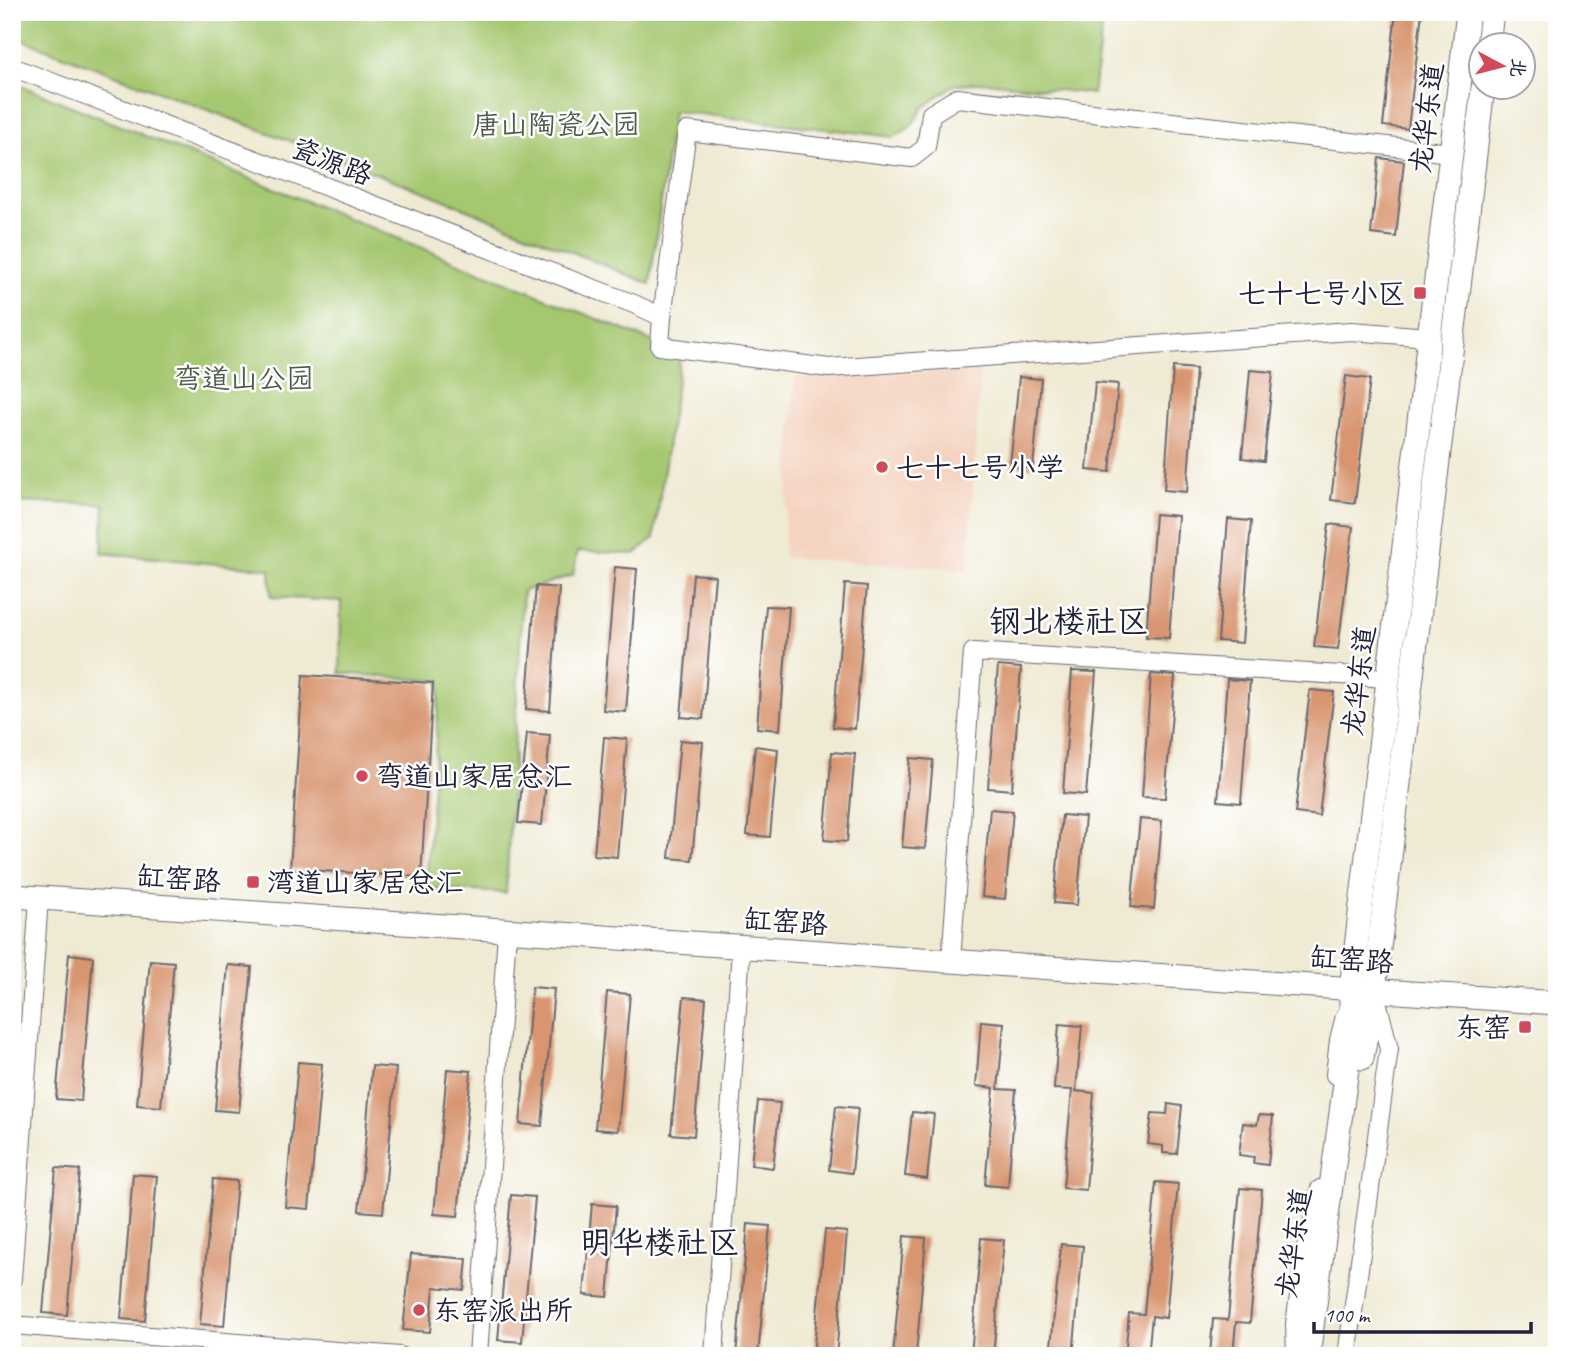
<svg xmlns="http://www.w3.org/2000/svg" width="1569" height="1368" viewBox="0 0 1569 1368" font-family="Caveat,'LXGW WenKai TC',sans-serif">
<rect width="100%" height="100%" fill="#fff"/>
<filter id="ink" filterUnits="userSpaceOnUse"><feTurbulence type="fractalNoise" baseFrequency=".0143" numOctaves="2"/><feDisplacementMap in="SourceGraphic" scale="14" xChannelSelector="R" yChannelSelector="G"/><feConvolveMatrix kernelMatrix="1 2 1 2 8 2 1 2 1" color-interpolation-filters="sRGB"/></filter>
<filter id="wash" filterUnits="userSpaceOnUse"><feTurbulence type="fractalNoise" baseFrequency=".00686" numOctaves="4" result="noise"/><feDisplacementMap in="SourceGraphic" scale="28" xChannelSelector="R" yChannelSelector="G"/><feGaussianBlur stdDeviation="1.57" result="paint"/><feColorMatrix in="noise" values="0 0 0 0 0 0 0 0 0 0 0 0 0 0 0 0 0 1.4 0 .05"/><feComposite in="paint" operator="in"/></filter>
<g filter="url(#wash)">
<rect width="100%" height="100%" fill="#efead3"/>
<polygon fill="#f4d3c0" points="981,369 968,569 783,558 795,377"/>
<g fill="#a5c76f" stroke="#647455" stroke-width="2">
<polygon points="12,12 1104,12 1093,94 986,82 954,85 924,107 910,127 894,137 673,111 650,284 430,194 12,36"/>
<polygon points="12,82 681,353 654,538 635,554 578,551 573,575 523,591 506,893 426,888 440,681 340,673 341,601 271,597 270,569 102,553 104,504 12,502"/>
</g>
<g id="blocks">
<g fill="#d89570">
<polygon points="1396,12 1422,12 1408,129 1383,126"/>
<polygon points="1379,158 1404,161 1396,237 1371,234"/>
<polygon points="1173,367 1196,369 1187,492 1164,490"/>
<polygon points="1250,370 1273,372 1264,461 1242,458"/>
<polygon points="1346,376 1370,379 1355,503 1331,500"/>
<polygon points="1019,377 1041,379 1033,468 1010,466"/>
<polygon points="1095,382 1118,384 1110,472 1087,470"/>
<polygon points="1155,514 1178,516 1169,638 1146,637"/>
<polygon points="1228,519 1251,521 1242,643 1218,641"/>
<polygon points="1329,524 1353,527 1338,649 1314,647"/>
<polygon points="615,567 637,569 626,712 603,710"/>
<polygon points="693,574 715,576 703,719 681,717"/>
<polygon points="845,584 867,586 855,729 833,727"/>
<polygon points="536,586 559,588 550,711 526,709"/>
<polygon points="766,606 789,607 780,730 757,728"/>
<polygon points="998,666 1021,668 1012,790 988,788"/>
<polygon points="1072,671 1096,672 1086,795 1063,793"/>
<polygon points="1151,674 1175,676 1165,798 1142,797"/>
<polygon points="303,675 433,683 421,877 290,869"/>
<polygon points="1227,679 1250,681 1241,803 1218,801"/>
<polygon points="1310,690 1334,692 1319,816 1295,813"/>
<polygon points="527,733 550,735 542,825 518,823"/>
<polygon points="604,737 627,739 617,857 594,855"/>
<polygon points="680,740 703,742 692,860 669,858"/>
<polygon points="755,746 778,749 770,837 747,835"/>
<polygon points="832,752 855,754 847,842 824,840"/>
<polygon points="910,758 933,760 925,849 902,847"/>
<polygon points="990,809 1013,811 1005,899 982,897"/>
<polygon points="1062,815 1085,817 1077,905 1054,903"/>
<polygon points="1140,819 1162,821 1154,909 1131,907"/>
<polygon points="69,954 93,957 81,1101 56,1099"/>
<polygon points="150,960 174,962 161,1107 137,1105"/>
<polygon points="228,965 252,967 239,1112 215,1110"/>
<polygon points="532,987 554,989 542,1126 520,1124"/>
<polygon points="607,992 630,994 618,1131 595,1129"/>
<polygon points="684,997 706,999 694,1136 671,1134"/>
<polygon points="981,1021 1004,1023 998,1089 1016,1090 1008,1187 985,1185 994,1088 976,1086"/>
<polygon points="1059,1024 1082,1026 1076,1091 1094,1093 1086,1190 1063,1188 1072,1090 1054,1089"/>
<polygon points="298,1062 322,1064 309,1209 285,1207"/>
<polygon points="372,1066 396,1068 383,1213 359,1211"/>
<polygon points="447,1069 471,1071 458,1216 434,1214"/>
<polygon points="758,1101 780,1103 773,1168 751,1165"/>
<polygon points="1168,1104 1182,1106 1177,1154 1163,1153 1163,1146 1148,1144 1152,1113 1167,1114"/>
<polygon points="836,1106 858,1108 852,1173 829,1170"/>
<polygon points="912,1112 934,1114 927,1179 905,1176"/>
<polygon points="1259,1115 1273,1116 1268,1165 1253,1163 1254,1157 1239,1155 1243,1123 1257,1125"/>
<polygon points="56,1168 80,1170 67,1315 43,1313"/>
<polygon points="133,1174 157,1176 145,1321 121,1319"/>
<polygon points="213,1179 237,1181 224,1326 200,1324"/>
<polygon points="1156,1182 1178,1184 1166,1318 1152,1316 1148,1356 1125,1356 1129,1313 1144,1314"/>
<polygon points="1240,1188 1262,1190 1250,1323 1236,1322 1233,1356 1210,1356 1213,1319 1228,1320"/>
<polygon points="511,1195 535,1197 522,1342 498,1340"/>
<polygon points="592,1204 616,1206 608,1297 584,1295"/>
<polygon points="748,1224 770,1226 758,1356 736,1356"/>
<polygon points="825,1230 847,1232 836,1356 813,1356"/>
<polygon points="904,1236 926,1238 916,1356 893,1356"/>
<polygon points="981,1238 1004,1240 993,1356 971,1356"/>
<polygon points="1061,1244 1083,1246 1073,1356 1050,1356"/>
<polygon points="411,1254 467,1259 464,1290 434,1287 430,1332 403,1330"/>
</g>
</g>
</g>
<g filter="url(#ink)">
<use href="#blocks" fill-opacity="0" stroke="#6a6870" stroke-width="2"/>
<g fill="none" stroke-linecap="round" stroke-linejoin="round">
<defs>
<g id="minor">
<polyline points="12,67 634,304 662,317 687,131 912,158 926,147 931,114 957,98 1451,153"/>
<polyline points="662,317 660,346 829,368 1351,331 1429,337"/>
<polyline points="951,962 973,652 1388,678"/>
<polyline points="1335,1075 1339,1040 1345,1016"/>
<polyline points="12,1279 39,898"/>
<polyline points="12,1325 400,1356"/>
<polyline points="478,1356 507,932"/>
<polyline points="714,1356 741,948"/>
<polyline points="1296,1356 1295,1324 1307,1240 1317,1206 1320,1189"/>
<polyline points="1347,1356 1389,1049 1375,993"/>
</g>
<g id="major">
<polyline points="1488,46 1492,12"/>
<polyline points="12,896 1557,1003"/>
<polyline points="1362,1058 1374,990 1483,88"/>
<polyline points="1308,1356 1351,1039 1351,989 1468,12"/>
</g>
</defs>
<use href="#minor" stroke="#6a6870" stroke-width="20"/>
<use href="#major" stroke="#6a6870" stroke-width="25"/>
<use href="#minor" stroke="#fff" stroke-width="18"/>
<use href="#major" stroke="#fff" stroke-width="23"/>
</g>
</g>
<g fill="#d1495b" stroke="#fff" stroke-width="2.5">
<rect x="1413" y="286" width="14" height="14" rx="3.5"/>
<circle cx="882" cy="467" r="7"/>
<circle cx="362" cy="776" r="7"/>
<rect x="246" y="875" width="14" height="14" rx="3.5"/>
<rect x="1518" y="1020" width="14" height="14" rx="3.5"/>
<circle cx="419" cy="1310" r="7"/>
</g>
<g text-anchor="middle" stroke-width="5" stroke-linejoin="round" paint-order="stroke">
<g font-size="28" fill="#22223b" stroke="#fff">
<text transform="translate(1426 118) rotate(-83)" y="10">龙华东道</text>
<text transform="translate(332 161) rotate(21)" y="10">瓷源路</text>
<text transform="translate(1358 681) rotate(-83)" y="10">龙华东道</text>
<text transform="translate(179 878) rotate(4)" y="10">缸窑路</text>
<text transform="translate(786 921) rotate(4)" y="10">缸窑路</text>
<text transform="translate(1352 959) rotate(4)" y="10">缸窑路</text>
<text transform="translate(1293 1243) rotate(-82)" y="10">龙华东道</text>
</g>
<g font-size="28" fill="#505c4d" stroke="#fff">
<text x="556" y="134">唐山陶瓷公园</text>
<text x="244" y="388">弯道山公园</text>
</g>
<g font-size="28" fill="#22223b" stroke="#fff" text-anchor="start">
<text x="1406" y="303" text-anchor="end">七十七号小区</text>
<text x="896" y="477">七十七号小学</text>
<text x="376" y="786">弯道山家居总汇</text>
<text x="267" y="892">湾道山家居总汇</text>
<text x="1511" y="1037" text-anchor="end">东窑</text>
<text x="433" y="1320">东窑派出所</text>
</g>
<g font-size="32" fill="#22223b" stroke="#fff">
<text x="1069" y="632">钢北楼社区</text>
<text x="660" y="1253">明华楼社区</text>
</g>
</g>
<rect width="1569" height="1368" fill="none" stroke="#fff" stroke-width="42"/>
<g transform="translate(1502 66) rotate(97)"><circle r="33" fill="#ffffff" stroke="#a7a7b1" stroke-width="2"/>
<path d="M0-5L12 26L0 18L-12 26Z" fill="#d1495b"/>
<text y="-10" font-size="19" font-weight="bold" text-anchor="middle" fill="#22223b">北</text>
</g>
<path d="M1314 1322v10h217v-10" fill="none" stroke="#22223b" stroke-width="3.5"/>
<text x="1324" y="1322" font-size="21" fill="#22223b" stroke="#ffffff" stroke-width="5" paint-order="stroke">100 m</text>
</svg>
